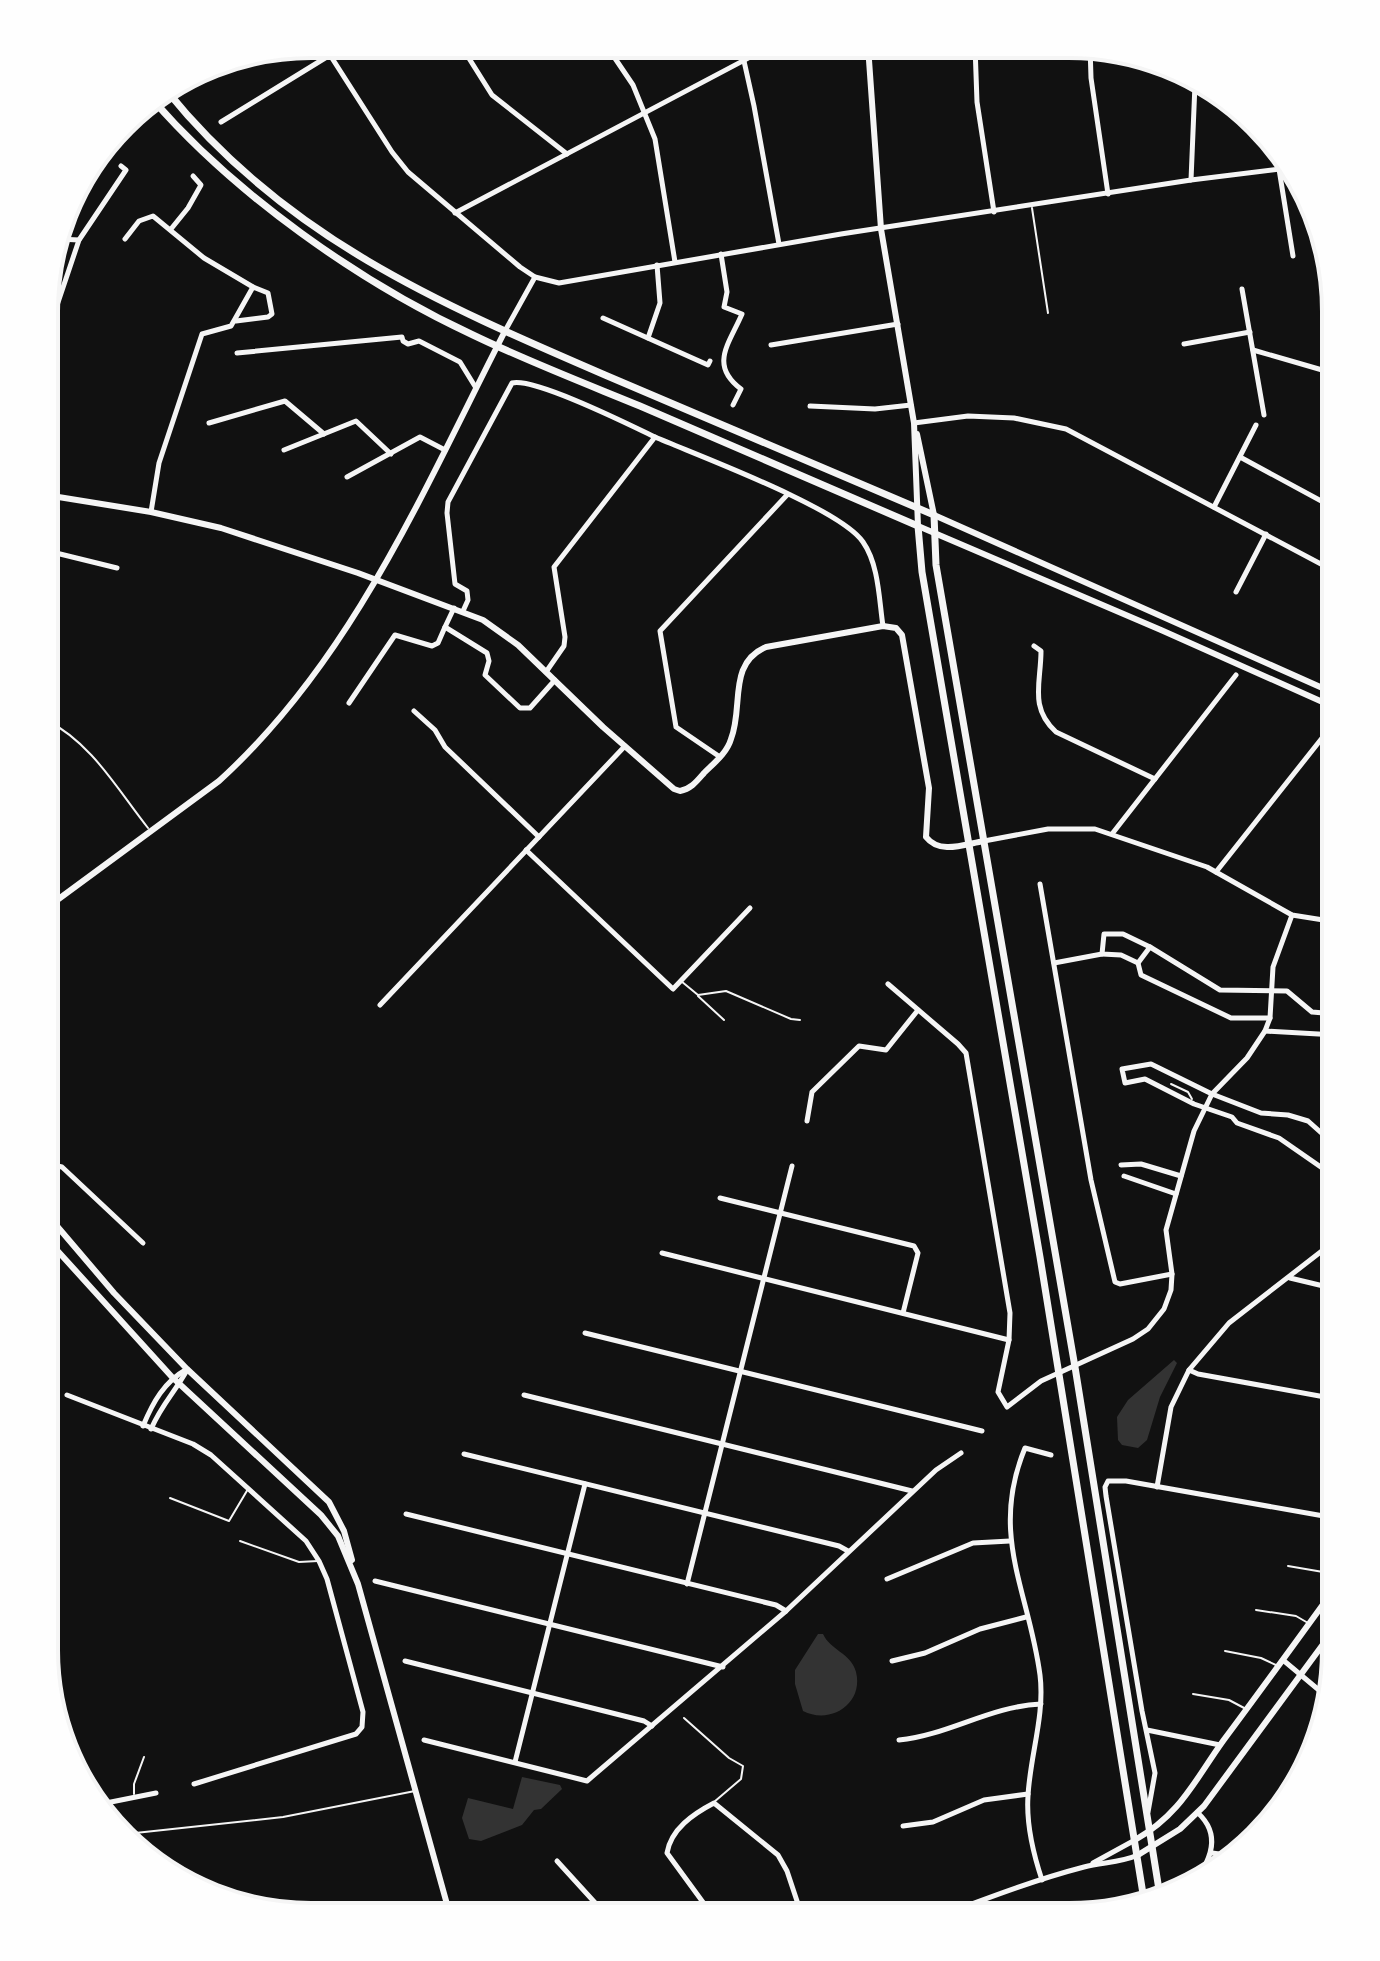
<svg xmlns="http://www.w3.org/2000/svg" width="1380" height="1961" viewBox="0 0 1380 1961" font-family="Karla,sans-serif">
<rect width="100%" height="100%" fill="#111"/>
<g fill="#333">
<polygon points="1174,1360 1177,1363 1160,1397 1147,1440 1138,1448 1122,1445 1118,1440 1117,1417 1128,1400"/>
<path d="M818,1634H823C830,1650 851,1653 856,1672C864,1704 830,1725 803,1711L795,1684V1670Z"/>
<polygon points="522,1777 560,1785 562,1789 541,1809 534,1810 522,1825 481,1841 469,1839 462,1818 468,1798 513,1809"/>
</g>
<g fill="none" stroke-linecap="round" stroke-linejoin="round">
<polyline stroke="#333" stroke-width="2" points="1322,1084 1336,1097"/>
<g stroke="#f5f5f5" stroke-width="2">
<polyline points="1032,208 1048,313"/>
<path d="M46,720C92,743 117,789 148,828"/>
<polyline points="681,981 698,995 726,991 791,1019 800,1020"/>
<polyline points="698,996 724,1020"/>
<polyline points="1171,1084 1188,1092 1192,1099"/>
<polyline points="170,1498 229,1521 248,1489"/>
<polyline points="240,1541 299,1562 318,1561"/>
<polyline points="1288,1566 1323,1572 1335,1578"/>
<polyline points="1256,1610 1296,1616 1308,1623"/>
<polyline points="1225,1651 1261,1658 1278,1666"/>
<polyline points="1193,1694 1229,1700 1246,1709"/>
<polyline points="684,1718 729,1758 743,1766 741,1779 714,1802"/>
<polyline points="134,1794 134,1784 144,1757"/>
<polyline points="126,1834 283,1817 415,1791"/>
</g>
<g stroke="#f5f5f5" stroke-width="5">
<polyline points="328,44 330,55 392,152 408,172 520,267 535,277 559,283 841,234 1191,180 1288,168"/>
<polyline points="460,44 492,95 567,154"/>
<polyline points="606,45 633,85 655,139 675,262"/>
<polyline points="736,45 744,61 754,106 779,244"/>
<polyline points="975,46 977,102 994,212"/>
<polyline points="1090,46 1091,78 1108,194"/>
<polyline points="221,122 330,55"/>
<polyline points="1279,169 1293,256"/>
<polyline points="1191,180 1195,84"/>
<polyline points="455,213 773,45"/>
<polyline points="171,229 188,208 201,185 193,176"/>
<polyline points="59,239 79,240"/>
<polyline points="125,239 139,221 153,216 204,258 253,287 231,326 202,334 159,463 151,512"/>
<path d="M721,254L727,292L724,307L742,314C729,344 709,365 741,389L733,405"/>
<polyline points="1242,289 1264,415"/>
<polyline points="603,318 708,365 710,361"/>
<polyline points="236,321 268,317 272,314 268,293 253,287"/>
<polyline points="505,331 535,277"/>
<polyline points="46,338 79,240 126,170 121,166"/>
<polyline points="648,338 660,303 657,265"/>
<polyline points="1184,344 1250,332"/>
<polyline points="771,345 898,324"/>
<polyline points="1253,350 1336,374"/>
<polyline points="237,353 402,337 403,341 408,344 419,341 460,362 476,388"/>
<polyline points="810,406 875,409 911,405"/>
<polyline points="209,423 285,401 324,434"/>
<polyline points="914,423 968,416 1014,418 1066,429 1336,572"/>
<path d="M655,437C699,456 840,508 863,542C879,565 879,600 883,626"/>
<polyline points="284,450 356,421 391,454"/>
<polyline points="1240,457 1336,509"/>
<polyline points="347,477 420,437 445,450"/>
<polyline points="1214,507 1256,425"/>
<polyline points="56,553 117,568"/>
<polyline points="1236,592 1266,534"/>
<path d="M463,611L468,600L467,591L455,584L447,513L448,502L512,383C534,377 630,425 655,437L554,567L565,637L564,646L546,672"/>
<polyline points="445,627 454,608"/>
<path d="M1034,646L1041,651C1041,683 1029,707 1056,732L1155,779"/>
<polyline points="349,703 395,635 432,646 438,643 445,627 487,653 489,661 485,675 520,708 530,708 555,680"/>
<polyline points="414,711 435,730 445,747 539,837"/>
<polyline points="720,757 676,727 660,631 787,495"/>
<polyline points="1112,834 1236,675"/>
<polyline points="984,841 1048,829 1095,829 1207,867 1292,915 1336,922"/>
<polyline points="526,850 673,989 750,908"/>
<polyline points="1216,872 1334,723"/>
<polyline points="1040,884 1091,1180 1115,1282 1120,1284 1172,1274"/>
<polyline points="1054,963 1102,954"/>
<polyline points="1138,963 1150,947"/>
<polyline points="888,984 958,1044 966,1053 1010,1313 1009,1340 998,1392 1007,1407 1041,1381 1133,1339 1148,1329 1164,1309 1171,1290 1172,1274 1166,1230 1194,1131 1212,1094 1247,1058 1265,1031 1270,1018 1273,967 1292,915"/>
<polyline points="380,1005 625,746"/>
<polyline points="1270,1018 1231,1018 1141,975 1138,963 1121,955 1102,954 1104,934 1123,934 1150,947 1220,990 1287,991 1312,1012 1336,1014"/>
<polyline points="1265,1031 1336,1035"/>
<polyline points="807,1121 812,1092 859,1046 886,1050 918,1010"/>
<polyline points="1336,1162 1328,1172 1279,1138 1237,1123 1232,1117 1194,1104 1145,1079 1125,1083 1122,1069 1151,1064 1212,1094 1261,1113 1288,1115 1308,1121 1336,1146"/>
<polyline points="45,1163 62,1167 143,1243"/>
<polyline points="1121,1165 1141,1164 1181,1176"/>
<polyline points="1124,1176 1176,1194"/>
<polyline points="720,1198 914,1246 918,1253 903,1313"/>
<polyline points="662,1253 1009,1340"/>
<polyline points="1290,1278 1336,1289"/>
<polyline points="585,1333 982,1431"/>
<polyline points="1189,1370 1198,1374 1336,1399"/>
<polyline points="67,1395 193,1444 211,1455 306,1541 319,1561 327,1579 363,1712 362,1727 356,1734 194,1784"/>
<polyline points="524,1395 912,1491"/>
<path d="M143,1426C153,1402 164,1382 187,1369"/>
<path d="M151,1429C162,1404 175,1392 187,1370"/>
<polyline points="464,1454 839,1546 848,1551"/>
<polyline points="1157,1487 1171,1407 1189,1370 1229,1323 1336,1240"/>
<polyline points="406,1514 776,1605 786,1611"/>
<polyline points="887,1579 973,1543 1010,1541"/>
<polyline points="375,1581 723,1667"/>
<polyline points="687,1584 792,1166"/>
<polyline points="1283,1660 1326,1696"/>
<polyline points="405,1661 644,1721 652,1726"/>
<polyline points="892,1661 925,1653 980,1629 1026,1617"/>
<polyline points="1147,1730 1220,1745"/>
<polyline points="424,1740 587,1781 786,1611 936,1470 961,1453"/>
<path d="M899,1740C949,1735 990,1706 1041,1704"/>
<polyline points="515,1762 585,1484"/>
<polyline points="101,1804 156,1793"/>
<polyline points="1148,1812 1155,1773 1142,1711 1106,1496 1105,1487 1108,1481 1126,1481 1335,1518"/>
<polyline points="903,1826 933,1822 984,1800 1028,1794"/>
<polyline points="1212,1853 1227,1855"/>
<polyline points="557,1861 598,1906 599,1916"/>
<polyline points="1093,1863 1135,1840"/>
<path d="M1042,1880C1033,1853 1026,1825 1028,1796C1030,1756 1045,1715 1040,1675C1029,1591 989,1535 1025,1448L1051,1455"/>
<path d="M1187,1890C1207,1868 1225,1838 1198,1813"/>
<path d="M713,1916L667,1853C671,1829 693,1814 714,1803L778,1855L787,1871L802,1916"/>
<path d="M937,1917C985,1899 1034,1880 1084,1867C1102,1862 1120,1863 1138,1855"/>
</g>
<g stroke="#f5f5f5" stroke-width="6">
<polyline points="868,46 881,229 914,423 918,526 1161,630 1336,708"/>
<polyline points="917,434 934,515 1336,694"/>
<path d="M46,495L151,512L221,528L358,573L483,620L518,645L603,727L674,789L680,791C691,789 697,781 704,773C714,763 727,753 731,739C744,706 727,664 766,647L883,626L896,628L902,635L929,788L926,837C940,855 965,844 984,841"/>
<path d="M45,909L219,781C353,659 424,489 505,331"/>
<polyline points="45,1212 114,1293 187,1369 329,1502 344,1531 352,1560"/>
<polyline points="45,1237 172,1377 321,1515 338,1536 358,1584 450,1915"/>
<path d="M1135,1840C1180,1815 1195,1780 1223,1741C1261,1690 1298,1639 1335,1588"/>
<polyline points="1138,1855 1180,1829 1204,1806 1335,1628"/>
</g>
<g stroke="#f5f5f5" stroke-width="7">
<path d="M167,91C285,237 438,303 605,375C714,422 824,468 934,515L936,565L1075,1367L1160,1896"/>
<path d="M153,100C236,195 359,282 473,335C527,361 584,383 640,406C733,446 825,486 918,526L922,572L1040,1257L1144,1900"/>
</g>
</g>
<path d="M0 0H1380V1961H0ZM311 58H1069A253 253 0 0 1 1322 311V1650A253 253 0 0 1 1069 1903H311A253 253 0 0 1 58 1650V311A253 253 0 0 1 311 58Z" fill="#fefefe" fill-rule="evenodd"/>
<path fill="none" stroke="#f5f5f5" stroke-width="4" d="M311 58H1069A253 253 0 0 1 1322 311V1650A253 253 0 0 1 1069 1903H311A253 253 0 0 1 58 1650V311A253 253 0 0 1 311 58Z"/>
</svg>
